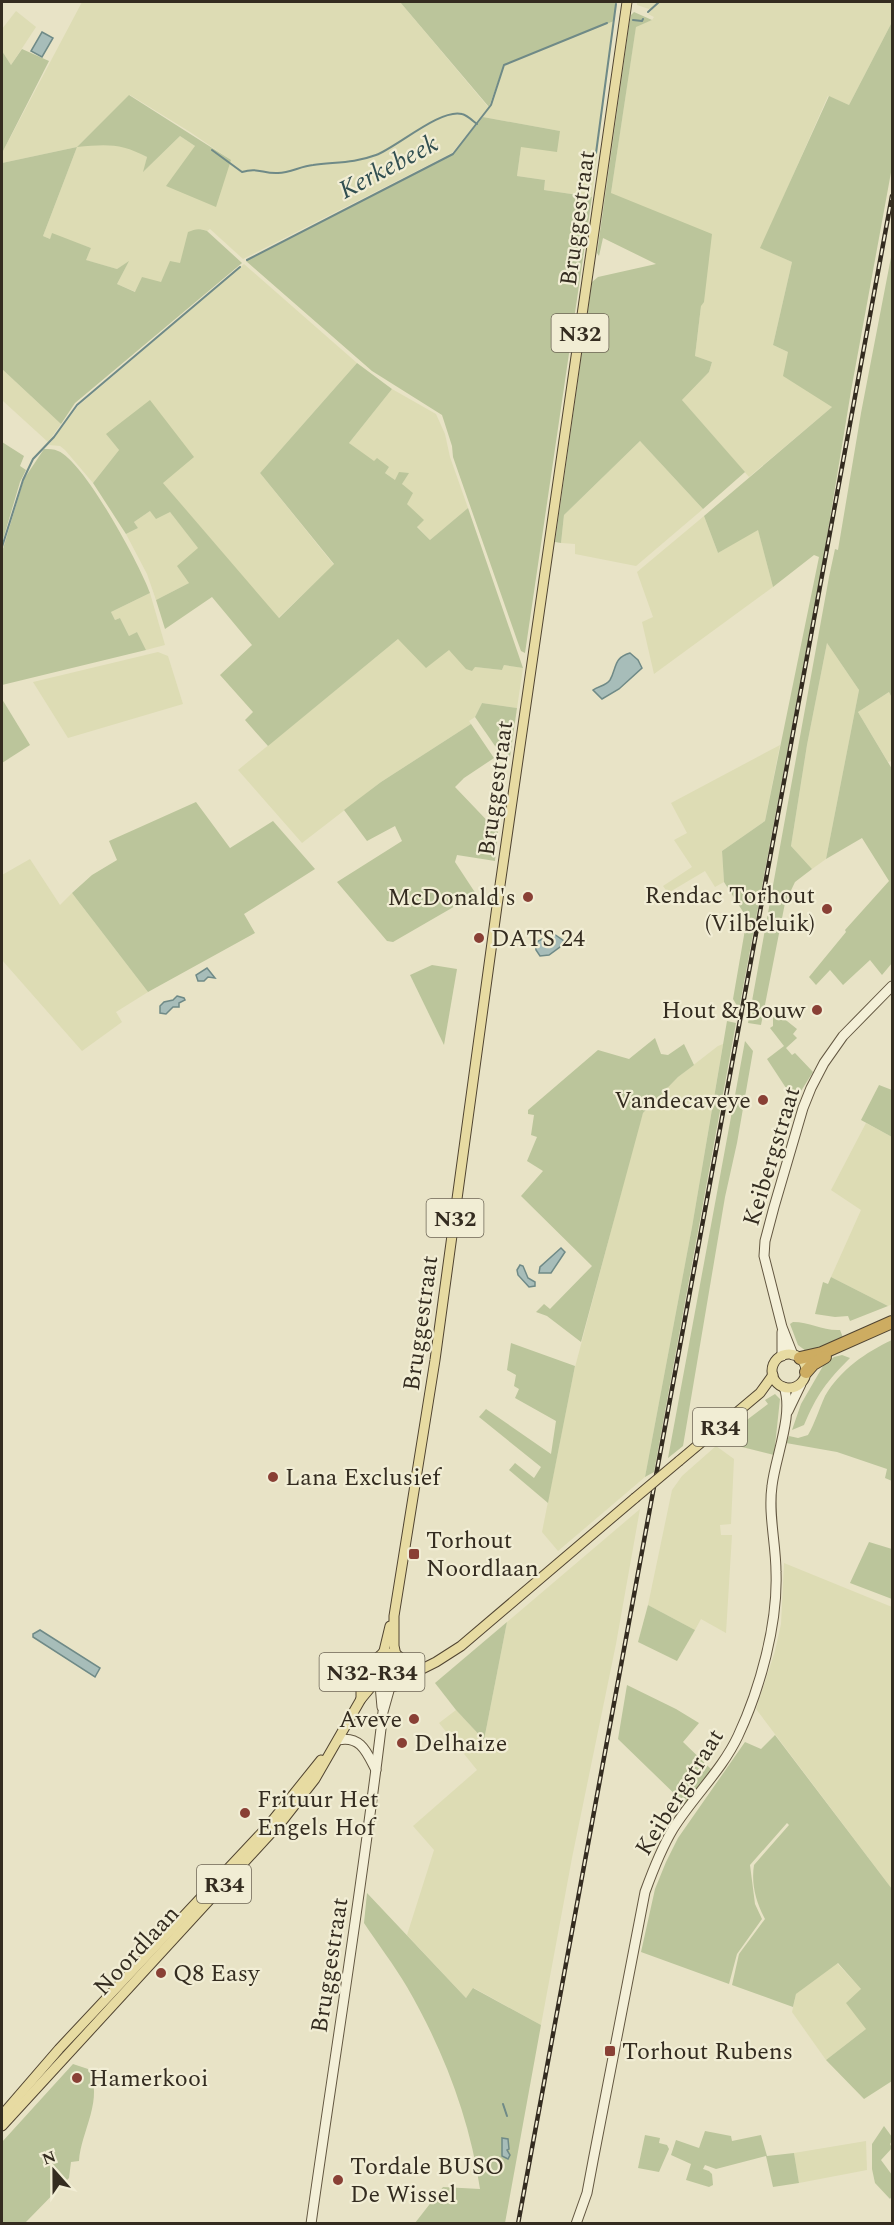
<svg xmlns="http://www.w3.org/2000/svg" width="894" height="2225" viewBox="0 0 894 2225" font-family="Spectral,serif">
<rect width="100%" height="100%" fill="#e8e3c6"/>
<g fill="#dddcb4" fill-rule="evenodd">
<path d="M82,2H400L489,108L504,65L614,21L592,197L544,190L545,180L517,176L521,147L560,131L483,117L488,108L452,153L243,259L210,229L207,231L200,229L188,236L180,264L161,282L136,292L117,284L128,262L117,269L85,260L91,248L52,234L50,239L43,236L77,147L2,163V153ZM130,95L190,132L231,160L195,146L180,136L144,171L147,157L130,148L108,143L78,146Z"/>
<polygon points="637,2 892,2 892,22 849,105 828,96 761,248 792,262 773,345 788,352 832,407 749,477 682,400 709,372 712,362 695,356 701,306 611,193 636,26 652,20 654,17 648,14 652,10 637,5"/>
<polygon points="16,11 36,27 11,65 2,51 2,29"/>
<polygon points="244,264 357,363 260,473 334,565 278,618 162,482 106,434 119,450 93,483 65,450 60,446 49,445 78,406"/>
<polygon points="2,369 61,424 48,442 3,401 2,402"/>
<polygon points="392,389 436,414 445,434 450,457 468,508 430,540 417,526 423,520 407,504 402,484 408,473 395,480 384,472 389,467 374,462 349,443"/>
<polygon points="640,441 703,509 636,566 575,554 575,544 561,543 564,515"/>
<polygon points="150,511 170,512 199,549 189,583 156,600 147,574 126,534 138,528 134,522"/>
<polygon points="704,516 718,553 758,529 773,587 654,674 642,622 653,617 637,572"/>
<polygon points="150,593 165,645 146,650 137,632 129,636 120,618 115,620 111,612"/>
<polygon points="398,639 449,650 475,667 502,670 504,665 523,668 517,708 482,703 475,717 469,721 471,724 381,782 302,843 238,770"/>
<polygon points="827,643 859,690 826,859 812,869 791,846 807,745"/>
<polygon points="158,652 168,656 183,704 68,738 33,682"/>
<polygon points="889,692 892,698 892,761 888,762 858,712"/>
<polygon points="780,745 765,821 722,851 724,882 715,887 705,871 668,893 663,886 692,867 674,840 687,833 671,803"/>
<polygon points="30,859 60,905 72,893 148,992 116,1012 122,1022 82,1051 2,960 2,875"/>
<polygon points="723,1044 692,1227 645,1477 558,1551 542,1532 574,1371 637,1132 643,1113 659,1096 678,1077 718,1046"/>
<polygon points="866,1123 892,1137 892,1304 888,1306 831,1277 861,1210 831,1190"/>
<polygon points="716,1446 734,1459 731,1524 720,1525 721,1535 732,1535 726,1633 701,1619 695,1630 648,1605 672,1490 682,1476"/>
<polygon points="640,1509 616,1644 572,1858 541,2025 474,1988 466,1998 407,1935 434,1850 413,1826 477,1770 439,1723 456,1710 484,1740 507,1622"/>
<polygon points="784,1563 892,1607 892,1889 756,1709 775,1651 781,1624"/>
<polygon points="837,1963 861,1989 866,2029 826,2060 792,2012 796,1994"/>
<polygon points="866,2141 867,2170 799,2183 794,2153"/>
</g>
<g fill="#bbc59b">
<polygon points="400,2 616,2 614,21 504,65 489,107"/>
<polygon points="634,12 652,20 636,27 611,193 712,234 704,302 701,306 695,356 712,362 709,372 682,400 745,472 703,509 640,441 564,515 561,543 555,542 592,282 598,277 656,264 603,238 599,256 597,253 629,26 631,15"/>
<polygon points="892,22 892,167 851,391 823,561 739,1009 733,999 747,918 724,882 722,851 765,821 819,557 814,555 773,587 758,530 718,553 704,516 832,407 783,376 788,352 773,345 792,262 760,248 829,96 849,105"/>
<polygon points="22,49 49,61 2,153 2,51 11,65"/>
<path d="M129,95L231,160L216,207L166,186L195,146L180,136L143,172L147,157C121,143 106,144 77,147L43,236L50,239L52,233L91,248L86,260L117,269L129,261L117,284L135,292L142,277L161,282L170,261L180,263L188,232C195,229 199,228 207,231L242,263L75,403L61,424L2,369V163L77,147Z"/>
<polygon points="483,117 560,131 557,152 521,147 517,176 545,180 544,190 592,197 525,653 521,651 517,640 453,457 452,446 442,415 372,371 246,261 453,154"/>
<polygon points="892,252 892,698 889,692 858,712 892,769 892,963 882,975 870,960 843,985 830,970 816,985 809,977 846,932 845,930 889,881 862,838 826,859 859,690 827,643 807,745 791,846 812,869 795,882 785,903 761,1025 748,1023 829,577 835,549 838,550 861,413"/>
<polygon points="357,363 392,389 349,443 374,461 377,458 389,467 385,473 395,480 399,472 409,473 402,484 413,493 407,504 424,520 417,527 430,540 468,508 523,668 504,665 502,670 475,667 472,671 466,669 449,650 426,668 398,639 268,746 245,720 253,712 220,675 252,645 212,597 165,629 156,600 189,583 177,566 198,548 170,512 156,519 150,511 134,522 138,528 126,534 93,483 119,450 106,434 150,400 194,457 163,483 279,618 334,564 260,473"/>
<polygon points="2,442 24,456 20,466 26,470 20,482 2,543"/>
<path d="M44,449C49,449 54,449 58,451C84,461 140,565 150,593L111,612L115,620L120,618L129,636L137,632L146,650L2,685V552L24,479Z"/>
<polygon points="2,699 30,745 2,763"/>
<polygon points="482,703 517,708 510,757 495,746 475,717"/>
<polygon points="471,724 494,758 464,778 455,787 498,832 495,861 457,855 455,862 476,894 393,942 387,941 337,882 402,841 395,826 367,841 344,810 381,782"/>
<polygon points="196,802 230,848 273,821 315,869 244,914 255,933 148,992 72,893 92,875 117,860 109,841"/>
<polygon points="432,965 457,969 444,1045 410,975"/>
<polygon points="777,1013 797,1029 793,1034 797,1038 786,1048 792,1055 795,1053 813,1072 801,1091 788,1091 767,1059 784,1046 770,1028 773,1026 773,1018"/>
<polygon points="727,1021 736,1023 654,1472 645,1477 692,1227"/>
<polygon points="655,1038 661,1054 668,1055 684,1044 694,1065 678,1077 643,1113 581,1342 547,1316 536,1312 544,1304 550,1309 592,1266 521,1196 543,1171 527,1161 537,1137 531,1135 534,1115 528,1114 528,1110 598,1050 629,1059"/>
<polygon points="745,1041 753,1051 737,1143 725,1197 683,1446 668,1458"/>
<polygon points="879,1085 892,1090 892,1137 861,1120"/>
<polygon points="831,1277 888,1306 850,1321 848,1316 835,1317 815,1314 823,1282 828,1284"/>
<path d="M793,1322C810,1322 823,1331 840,1330L844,1340L810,1354L798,1345L790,1324Z"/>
<path d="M892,1340V1481L885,1478L887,1469L837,1452L786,1443L789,1436L798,1438L808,1435C815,1423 819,1409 825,1396C840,1370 866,1352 892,1340Z"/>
<polygon points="511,1343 575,1366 548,1503 509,1470 515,1463 534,1478 541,1467 479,1417 486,1409 551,1454 556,1421 515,1398 519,1389 514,1386 516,1375 507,1370"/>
<path d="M842,1355L850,1358C827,1381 817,1394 804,1425L792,1430L801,1404L823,1366L834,1357Z"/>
<polygon points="775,1394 780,1399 774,1455 742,1447 727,1435 768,1404 765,1400"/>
<polygon points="869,1542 892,1549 892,1599 850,1583"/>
<polygon points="648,1605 695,1630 677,1661 638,1642"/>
<polygon points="507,1622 484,1740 456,1710 435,1683"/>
<circle cx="388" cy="1670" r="10"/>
<polygon points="627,1685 676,1709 699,1723 683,1742 712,1770 685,1804 618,1739"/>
<path d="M775,1735L892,1889V2081L864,2099L826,2060L866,2029L846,2003L861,1989L838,1963L796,1994L793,2007L732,1985L739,1954L765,1919C756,1902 751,1884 754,1865L789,1825L787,1823L750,1865L755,1904L762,1919L737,1954L729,1984L641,1952L655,1889L666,1862L678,1838L745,1742L761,1749Z"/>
<path d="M367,1893L466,1998L473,1988L541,2025L505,2223H415L443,2187L480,2189C470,2119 443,2049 407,1987C394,1965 378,1944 364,1923Z"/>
<path d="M73,2064L88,2069C105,2098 81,2131 79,2161L71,2162L69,2178L25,2223H2V2142Z"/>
<polygon points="884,2126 892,2137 892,2141 890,2144 892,2148 881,2160 892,2175 892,2196 890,2199 875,2183 872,2169 872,2144"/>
<polygon points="705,2131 731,2136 732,2141 761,2135 767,2156 794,2153 799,2183 773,2187 766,2156 716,2169 705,2165 703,2169 709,2171 712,2174 713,2185 709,2187 686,2180 691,2164 671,2155 676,2140 699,2148"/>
<polygon points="645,2135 660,2138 659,2143 667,2145 669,2149 659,2172 638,2168"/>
</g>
<g fill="#a7bdb9" stroke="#6f8a87" stroke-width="1.5">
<polygon points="42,32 53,38 42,57 31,51"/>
<path d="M630,653L638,660L642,668L619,689L602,699L593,690C598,686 606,686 610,680C617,668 613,658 630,653Z"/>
<polygon points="554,934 564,941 564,944 549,955 540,956 536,950 535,943 542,939 545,945 548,947 552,944 550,937"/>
<polygon points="207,968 215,978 208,977 204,981 198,981 196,975"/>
<polygon points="177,996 184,998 185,1000 179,1003 179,1007 173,1007 166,1014 160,1013 160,1006 164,1002 173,1000"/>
<polygon points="561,1248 565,1252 551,1273 539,1273 540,1267"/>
<polygon points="520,1265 523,1266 528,1278 535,1282 535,1286 529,1287 518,1275 517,1270"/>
<polygon points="40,1630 100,1668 95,1677 33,1637 33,1634"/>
<polygon points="502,2138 508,2139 509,2149 507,2150 510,2155 508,2159 502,2156"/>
</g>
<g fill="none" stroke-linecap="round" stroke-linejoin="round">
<g stroke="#6f8a87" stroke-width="2">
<polyline points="648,12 659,2"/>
<polyline points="633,20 642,21 643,19"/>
<path d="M212,150L242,172C258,167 263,174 278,173C290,173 301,166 313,165C335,162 355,163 376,155C397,147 441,108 462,114C467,115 473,121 477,124"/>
<polyline points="596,153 616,4"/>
<polyline points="247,260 453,154 491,105 504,65 607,23"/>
<polyline points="2,547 23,480 33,459 54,437 77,405 240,267"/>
<polyline points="503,2104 507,2116"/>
</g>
<defs>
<g id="secondary">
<polyline points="793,1355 782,1327 764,1256 765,1241 774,1207 803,1108 811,1088 824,1063 843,1036 892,986"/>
<polyline points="782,1356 782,1332"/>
<polyline points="788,1411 801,1384"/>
<polyline points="380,1685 382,1707"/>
<path d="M338,1740C361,1735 367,1753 376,1770"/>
<path d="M311,2224C335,2053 363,1883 383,1712L390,1687"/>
<path d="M576,2224L587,2193L593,2161L645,1892C653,1870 661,1849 673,1829C693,1797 722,1770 738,1736C760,1689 778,1624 776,1572C776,1544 768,1514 772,1486C775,1458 794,1414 784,1387"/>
</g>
<g id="primary">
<circle cx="789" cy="1371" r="17"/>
<polyline points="679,1461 760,1393 773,1375"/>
<circle cx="389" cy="1670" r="17"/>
<polyline points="381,1655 384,1651 390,1626"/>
<polyline points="396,1655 394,1646 394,1616 435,1360 497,906 627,2"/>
<polyline points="404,1678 436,1662 461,1646 635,1498"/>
<polyline points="361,1699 361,1691 372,1667"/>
<polyline points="2,2115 59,2049 268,1826 321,1760"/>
<polyline points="2,2126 283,1820 315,1779 361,1699 376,1681"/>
</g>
<g id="highway">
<polyline points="800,1358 822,1353 892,1322"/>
<polyline points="806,1372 813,1364 825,1357"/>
</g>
</defs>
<use href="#secondary" stroke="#635741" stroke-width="11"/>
<use href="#primary" stroke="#504431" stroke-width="11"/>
<use href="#highway" stroke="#504431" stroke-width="14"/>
<use href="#secondary" stroke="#f4f0d8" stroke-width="9"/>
<use href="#primary" stroke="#e7dba2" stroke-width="9"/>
<use href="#highway" stroke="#cdac61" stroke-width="12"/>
<defs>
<polyline id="rail" points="518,2224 892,196"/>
</defs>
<use href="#rail" stroke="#342c20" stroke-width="4.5"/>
<use href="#rail" stroke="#f1edd4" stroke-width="2" stroke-dasharray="7" stroke-linecap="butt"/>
<defs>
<polyline id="primary-bridge" points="635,1498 679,1461"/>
</defs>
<use href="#primary-bridge" stroke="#504431" stroke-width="11" stroke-linecap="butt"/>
<use href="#primary-bridge" stroke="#e7dba2" stroke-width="9"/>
</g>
<g fill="#894035" stroke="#f1edd4" stroke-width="2">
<circle cx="528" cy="897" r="6"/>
<circle cx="827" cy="909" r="6"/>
<circle cx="479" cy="938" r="6"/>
<circle cx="817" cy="1010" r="6"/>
<circle cx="763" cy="1100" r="6"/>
<circle cx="273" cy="1477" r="6"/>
<rect x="408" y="1548" width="12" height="12" rx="3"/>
<circle cx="414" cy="1719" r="6"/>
<circle cx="402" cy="1743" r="6"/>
<circle cx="245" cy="1813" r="6"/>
<circle cx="161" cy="1973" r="6"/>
<rect x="604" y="2045" width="12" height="12" rx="3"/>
<circle cx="77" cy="2078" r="6"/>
<circle cx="338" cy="2180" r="6"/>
</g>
<g text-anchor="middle" stroke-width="4.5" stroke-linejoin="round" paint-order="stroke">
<g fill="#f1edd4" stroke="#6d6656" stroke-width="1.5">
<rect x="551.5" y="314" width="57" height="38" rx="4.5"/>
<rect x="426.5" y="1199" width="57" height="38" rx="4.5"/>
<rect x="693" y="1408" width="54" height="38" rx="4.5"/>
<rect x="319.5" y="1653" width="105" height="38" rx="4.5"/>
<rect x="197" y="1865" width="54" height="38" rx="4.5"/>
</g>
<g font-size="22" font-weight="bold" fill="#342c20">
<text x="580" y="341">N32</text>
<text x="455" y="1226">N32</text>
<text x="720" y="1435">R34</text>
<text x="372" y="1680">N32-R34</text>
<text x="224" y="1892">R34</text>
</g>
<g font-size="24" fill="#342c20" stroke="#f1edd4">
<text transform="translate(577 218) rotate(-82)" y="8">Bruggestraat</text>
<text transform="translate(495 788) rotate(-82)" y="8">Bruggestraat</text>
<text transform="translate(771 1156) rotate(-73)" y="8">Keibergstraat</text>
<text transform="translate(420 1323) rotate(-82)" y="8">Bruggestraat</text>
<text transform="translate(679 1792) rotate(-58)" y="8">Keibergstraat</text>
<text transform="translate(136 1950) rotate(-47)" y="8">Noordlaan</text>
<text transform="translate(329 1965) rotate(-81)" y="8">Bruggestraat</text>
</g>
<g font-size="24" fill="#342c20" stroke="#f1edd4" text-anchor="start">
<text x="815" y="903" text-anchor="end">Rendac Torhout<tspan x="815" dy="28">(Vilbeluik)</tspan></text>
<text x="516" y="905" text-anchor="end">McDonald's</text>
<text x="491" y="946">DATS 24</text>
<text x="805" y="1018" text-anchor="end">Hout &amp; Bouw</text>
<text x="751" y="1108" text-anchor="end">Vandecaveye</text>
<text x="285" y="1485">Lana Exclusief</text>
<text x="426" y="1548">Torhout<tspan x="426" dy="28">Noordlaan</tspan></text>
<text x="402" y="1727" text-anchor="end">Aveve</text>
<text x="414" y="1751">Delhaize</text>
<text x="257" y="1807">Frituur Het<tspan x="257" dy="28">Engels Hof</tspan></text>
<text x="173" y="1981">Q8 Easy</text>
<text x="622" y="2059">Torhout Rubens</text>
<text x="89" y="2086">Hamerkooi</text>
<text x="350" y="2174">Tordale BUSO<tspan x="350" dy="28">De Wissel</tspan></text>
</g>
<g font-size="26" font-style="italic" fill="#314f51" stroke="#f1edd4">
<text transform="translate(388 166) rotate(-28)" y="9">Kerkebeek</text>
</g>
</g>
<rect width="894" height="2225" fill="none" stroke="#342c20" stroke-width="6"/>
<g transform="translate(54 2171) rotate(339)" stroke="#f1edd4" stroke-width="4.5" paint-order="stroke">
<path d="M0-4.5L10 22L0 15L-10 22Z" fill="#342c20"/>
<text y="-9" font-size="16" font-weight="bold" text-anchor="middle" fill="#342c20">N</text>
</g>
</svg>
